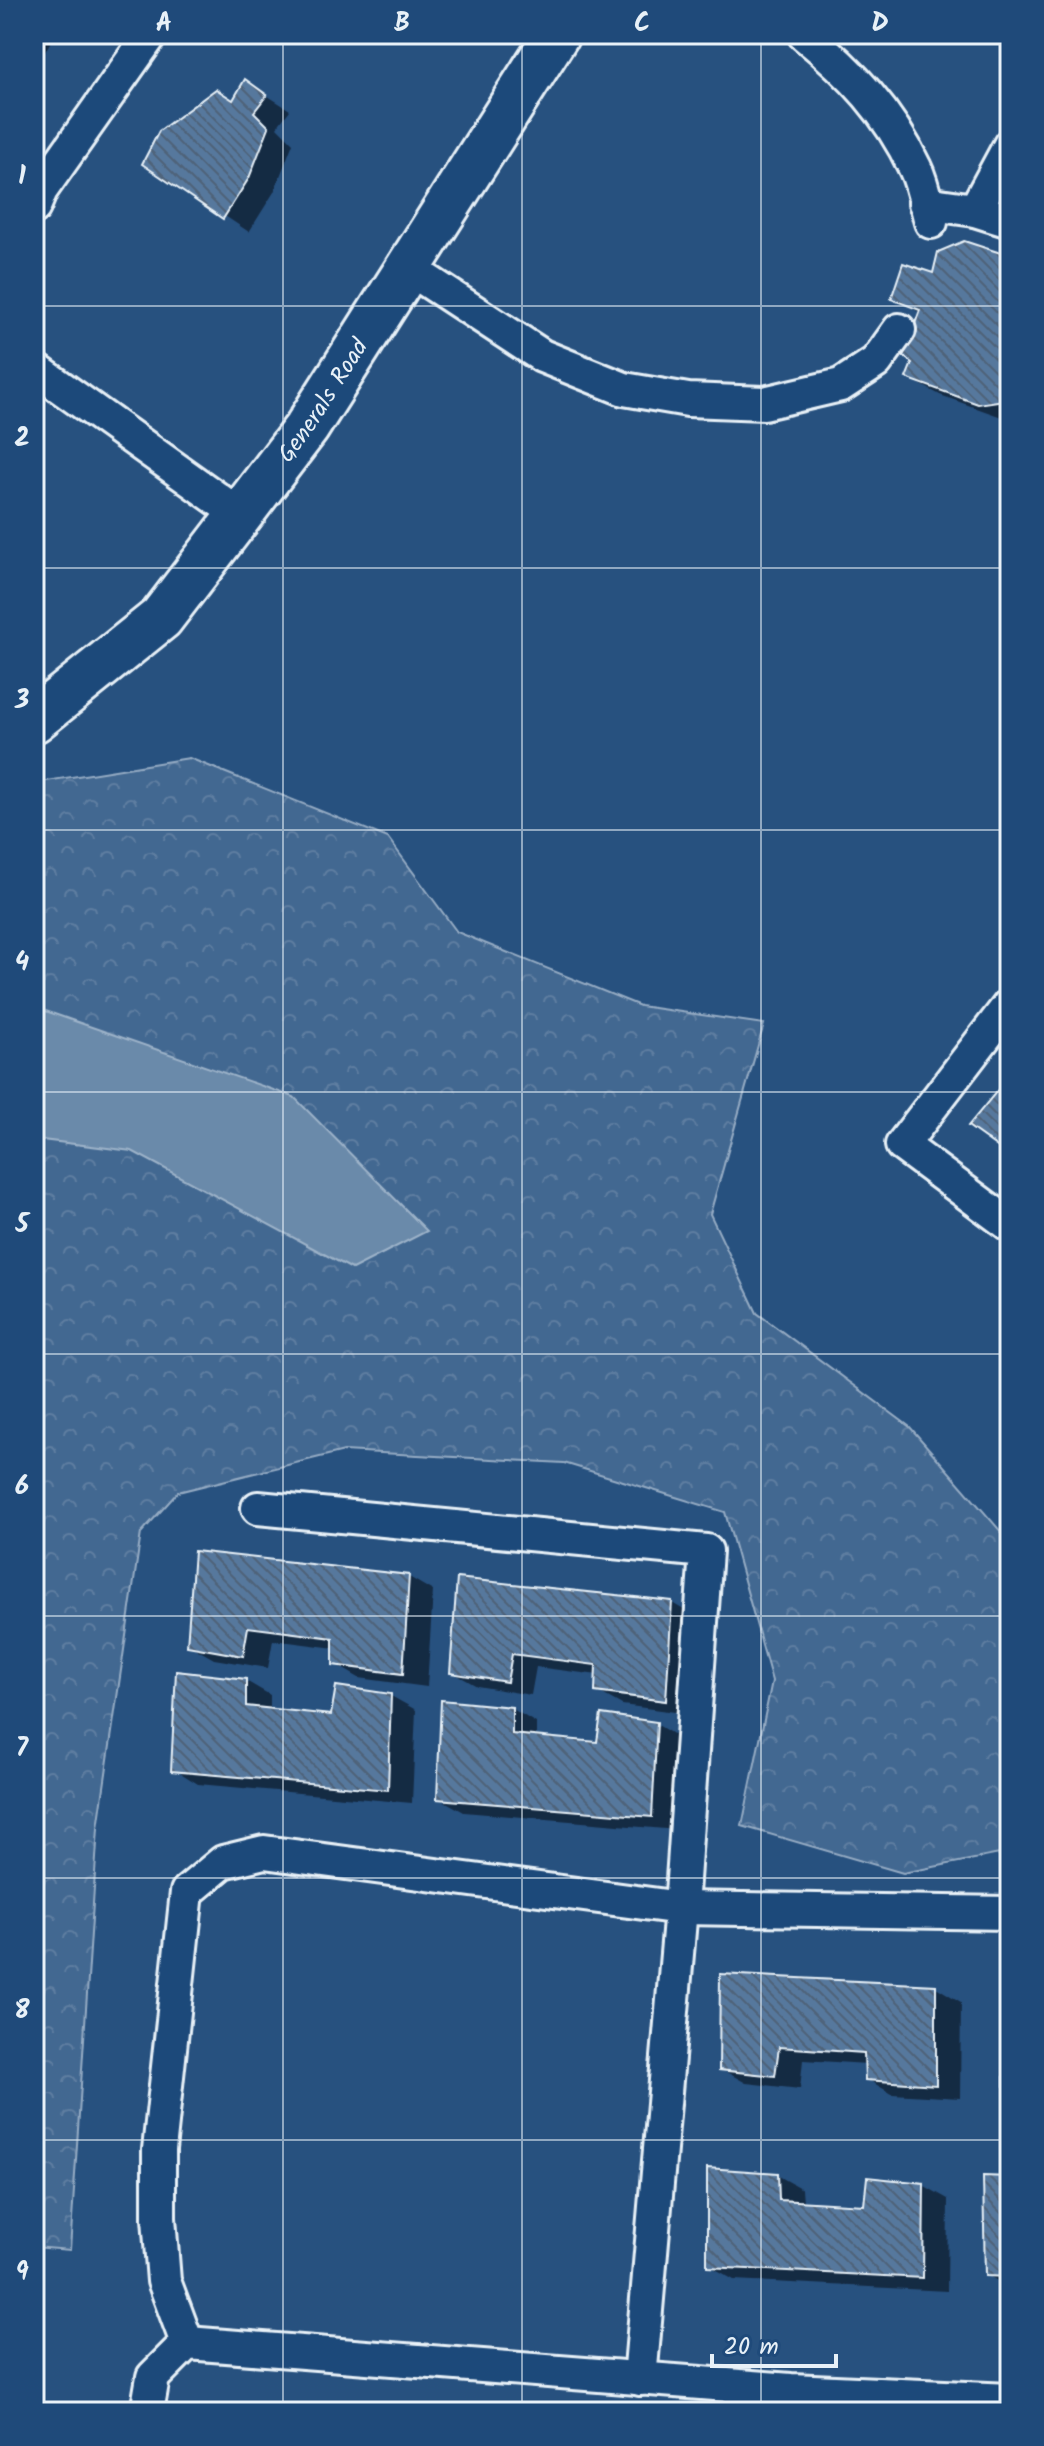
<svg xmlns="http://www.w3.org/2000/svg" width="1044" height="2446" viewBox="0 0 1044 2446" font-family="Kalam,sans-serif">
<defs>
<pattern id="forest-crowns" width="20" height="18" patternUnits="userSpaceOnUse" patternTransform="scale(2)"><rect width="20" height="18" fill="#436891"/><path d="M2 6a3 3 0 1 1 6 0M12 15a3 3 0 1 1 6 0" fill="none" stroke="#5e7ea1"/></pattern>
<pattern id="building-back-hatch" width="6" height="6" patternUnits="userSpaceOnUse" patternTransform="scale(2)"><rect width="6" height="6" fill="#57789d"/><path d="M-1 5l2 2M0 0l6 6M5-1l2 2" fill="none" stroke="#4f6278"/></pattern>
</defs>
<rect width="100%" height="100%" fill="#27517f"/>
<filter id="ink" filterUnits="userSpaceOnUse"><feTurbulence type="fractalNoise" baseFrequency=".0125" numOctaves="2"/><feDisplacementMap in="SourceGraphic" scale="16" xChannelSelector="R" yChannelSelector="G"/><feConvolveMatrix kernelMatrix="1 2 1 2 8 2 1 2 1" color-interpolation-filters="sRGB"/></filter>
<g filter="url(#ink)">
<polygon fill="url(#forest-crowns)" stroke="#96acc4" stroke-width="2" points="189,758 388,838 457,932 640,1006 764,1024 710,1214 757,1313 910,1427 1010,1542 1010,1852 903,1873 742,1826 772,1681 725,1512 564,1463 344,1451 178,1492 141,1533 98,1828 70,2250 34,2247 34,783"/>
<polygon fill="#6b8aaa" stroke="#9db3c9" stroke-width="2" points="34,1007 294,1097 427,1231 352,1269 132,1151 34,1139"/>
<g fill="#0007">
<polygon points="34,34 55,34 34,71"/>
<polygon points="246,82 290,110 277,127 293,143 274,192 249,232 145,163 234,101"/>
<polygon points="1010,258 1010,420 940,395 909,378 914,363 921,313 893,298 934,276"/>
<polygon points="409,1577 433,1591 427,1687 359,1678 335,1664 335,1648 273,1640 268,1668 214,1659 189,1645"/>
<polygon points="672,1603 696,1617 690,1714 622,1705 597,1691 598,1675 536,1667 531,1695 477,1686 452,1672"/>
<polygon points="246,1681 270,1695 270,1710 333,1717 391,1696 416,1710 412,1803 198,1784 174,1769"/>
<polygon points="511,1708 536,1723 536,1738 598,1745 656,1724 681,1739 677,1830 464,1812 439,1798"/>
<polygon points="936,1987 961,2002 960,2098 892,2094 867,2079 867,2064 803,2060 800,2089 746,2083 721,2069"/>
<polygon points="777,2175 802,2189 803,2203 866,2207 923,2185 948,2199 947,2291 734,2280 709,2266"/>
<polygon points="1010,2179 1010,2288 987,2275"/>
</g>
<g fill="url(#building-back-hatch)" stroke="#e8f1f8" stroke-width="2">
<polygon points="245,79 267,95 254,112 269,127 249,178 223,219 142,164 159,131 216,89 233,100"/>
<polygon points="964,241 1010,256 1010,402 1004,400 978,404 906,378 912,363 903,356 920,310 891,299 903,263 933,273 938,252"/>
<polygon points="1010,1075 1010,1156 968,1126"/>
<polygon points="194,1551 409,1575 403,1674 333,1665 333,1638 248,1627 243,1656 187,1646"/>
<polygon points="457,1578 672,1601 666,1701 595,1692 596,1665 512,1654 507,1682 450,1673"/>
<polygon points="176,1671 246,1679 246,1706 331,1715 336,1686 391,1694 388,1790 171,1771"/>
<polygon points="441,1700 512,1707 512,1734 597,1742 601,1714 657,1722 652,1817 437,1799"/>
<polygon points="720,1974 936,1985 936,2085 865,2080 864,2053 779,2047 775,2076 719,2070"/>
<polygon points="1004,1991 1010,1991 1010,2087 1004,2086"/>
<polygon points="707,2168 778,2173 779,2200 864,2205 867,2177 924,2183 923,2278 707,2267"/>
<polygon points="983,2176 1010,2177 1010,2277 985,2276"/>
</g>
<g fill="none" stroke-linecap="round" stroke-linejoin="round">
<defs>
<g id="street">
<path d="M804,34C852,73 889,112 915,168C923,184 926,204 931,222"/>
<polyline points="925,203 975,210 1010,221"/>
<polyline points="34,207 41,190 151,34"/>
<polyline points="975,210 1010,145"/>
<polyline points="408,268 542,356 624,389 688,400 764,403 841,385 876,362 899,330"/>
<polyline points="34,368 240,515"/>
<polyline points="1010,1004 902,1145 1010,1225"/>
<polyline points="258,1508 706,1551 681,1908 640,2379"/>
<polyline points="187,2343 164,2281 159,2218 159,2150 187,1892 223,1862 264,1852 681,1908 1010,1913"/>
<polyline points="147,2412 153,2377 187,2343 791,2390 1010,2400"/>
</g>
<g id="secondary">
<path id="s1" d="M34,720L161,618L240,515L307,427L557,34"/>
</g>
</defs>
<use href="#street" stroke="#e8f1f8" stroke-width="38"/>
<use href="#secondary" stroke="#e8f1f8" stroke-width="50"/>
<use href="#street" stroke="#1f4a7a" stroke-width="32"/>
<use href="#secondary" stroke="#1f4a7a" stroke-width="44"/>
</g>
</g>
<path fill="none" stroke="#e8f1f8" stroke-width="2" stroke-opacity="0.55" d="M283,34V2412M522,34V2412M761,34V2412M34,306H1010M34,568H1010M34,830H1010M34,1092H1010M34,1354H1010M34,1616H1010M34,1878H1010M34,2140H1010"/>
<g text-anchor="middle" stroke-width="6" stroke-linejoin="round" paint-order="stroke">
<g font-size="24" fill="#e8f1f8" stroke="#1f4a7a">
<text dy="8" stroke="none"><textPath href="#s1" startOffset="434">Generals Road</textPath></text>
</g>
</g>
<rect width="1044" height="2446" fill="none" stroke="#1f4a7a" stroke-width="88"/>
<path d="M712 2354v12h124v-12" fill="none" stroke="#e8f1f8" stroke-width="4"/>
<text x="724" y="2354" font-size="24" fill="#e8f1f8" stroke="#1f4a7a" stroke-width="6" paint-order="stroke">20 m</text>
<rect x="44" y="44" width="956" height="2358" fill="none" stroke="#e8f1f8" stroke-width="3"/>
<g font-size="26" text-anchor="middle" font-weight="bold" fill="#e8f1f8">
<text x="164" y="31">A</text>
<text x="402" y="31">B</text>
<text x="642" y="31">C</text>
<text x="880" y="31">D</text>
<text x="22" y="184">1</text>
<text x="22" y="446">2</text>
<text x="22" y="708">3</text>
<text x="22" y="970">4</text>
<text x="22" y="1232">5</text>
<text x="22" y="1494">6</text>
<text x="22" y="1756">7</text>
<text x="22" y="2018">8</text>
<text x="22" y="2280">9</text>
</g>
</svg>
